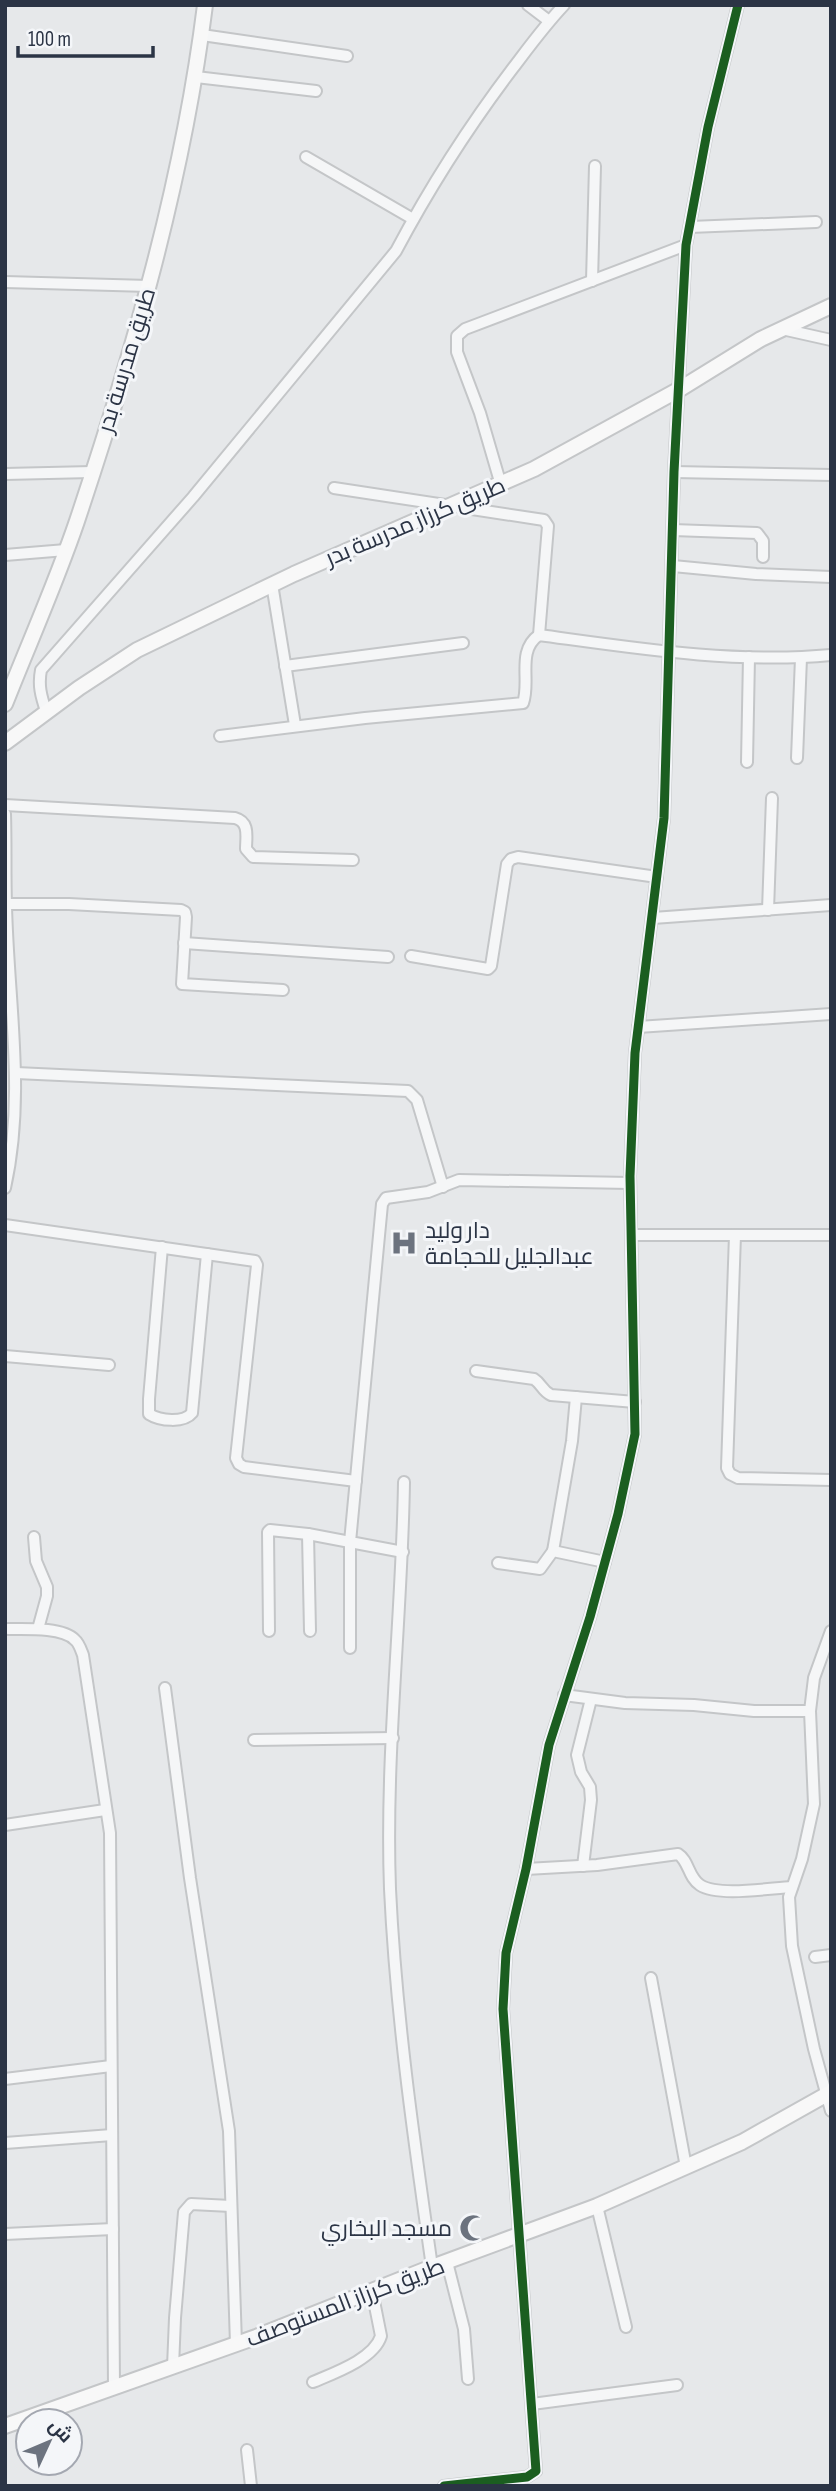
<svg xmlns="http://www.w3.org/2000/svg" width="836" height="2491" viewBox="0 0 836 2491" font-family="'Sofia Sans Condensed',Cairo,sans-serif">
<rect width="100%" height="100%" fill="#e6e8ea"/>
<g fill="none" stroke-linecap="round" stroke-linejoin="round">
<defs>
<g id="street">
<polyline points="528,5 549,21"/>
<polyline points="202,35 347,56"/>
<polyline points="196,77 316,91"/>
<polyline points="306,157 413,219"/>
<polyline points="690,227 816,222"/>
<polyline points="592,281 595,166"/>
<polyline points="5,282 149,286"/>
<polyline points="782,329 831,340"/>
<polyline points="674,472 831,475"/>
<polyline points="5,474 92,472"/>
<polyline points="501,485 480,413 457,352 457,336 465,329 686,245"/>
<polyline points="334,488 544,520 548,526 539,635"/>
<polyline points="673,530 757,533 763,541 763,557"/>
<polyline points="5,555 66,550"/>
<polyline points="673,566 756,574 831,577"/>
<polyline points="272,584 295,725"/>
<polyline points="285,666 463,643"/>
<path d="M46,711C41,696 38,685 41,670L193,497L396,251C430,187 469,126 513,68C529,47 545,25 564,5"/>
<path d="M220,736L365,718L523,703C531,681 516,651 539,635C635,648 733,664 831,655"/>
<polyline points="797,758 801,658"/>
<polyline points="747,762 749,657"/>
<path d="M5,805L235,818C250,822 246,837 246,849L253,857L353,860"/>
<path d="M5,814C6,845 5,875 6,905C8,1001 26,1094 5,1188"/>
<polyline points="5,904 69,904 181,910 185,912 186,917 182,984 283,990"/>
<polyline points="768,910 772,798"/>
<polyline points="653,918 831,905"/>
<polyline points="184,943 388,957"/>
<polyline points="411,956 488,969 491,966 507,864 511,859 518,857 657,877"/>
<polyline points="638,1027 831,1014"/>
<polyline points="16,1073 408,1091 417,1100 443,1187"/>
<polyline points="5,1225 255,1261 257,1265 236,1458 239,1464 244,1467 356,1481"/>
<polyline points="632,1235 831,1235"/>
<polyline points="735,1235 727,1468 730,1474 738,1478 831,1480"/>
<path d="M162,1247L149,1399V1414C160,1421 184,1423 192,1413L207,1254"/>
<polyline points="5,1356 109,1365"/>
<path d="M476,1371L534,1379C542,1384 542,1391 551,1395L635,1402"/>
<path d="M404,1482C402,1617 385,1754 390,1889C396,2016 414,2141 432,2267"/>
<polyline points="308,1534 310,1631"/>
<polyline points="34,1537 36,1561 47,1587 47,1596 38,1629"/>
<polyline points="553,1551 572,1441 576,1397"/>
<polyline points="403,1552 350,1542 382,1204 386,1198 428,1192 459,1180 630,1183"/>
<polyline points="498,1563 540,1569 553,1551 605,1562"/>
<path d="M8,1629C25,1629 63,1627 75,1640C79,1643 81,1650 83,1655L110,1833L114,2388"/>
<polyline points="269,1631 268,1532 270,1530 308,1534 350,1542 350,1648"/>
<polyline points="831,1631 814,1678 810,1711 814,1804 802,1859 789,1897 792,1946 814,2049 831,2111"/>
<polyline points="165,1688 190,1878 229,2131 236,2344"/>
<polyline points="564,1695 625,1703 694,1705 754,1711 810,1711"/>
<polyline points="254,1740 393,1738"/>
<polyline points="5,1825 105,1810"/>
<polyline points="583,1866 591,1800 590,1787 581,1772 577,1755 591,1699"/>
<path d="M526,1869L597,1865L678,1854C689,1861 688,1877 700,1885C718,1897 770,1888 792,1887"/>
<polyline points="815,1957 831,1955"/>
<polyline points="651,1978 686,2167"/>
<polyline points="5,2079 111,2066"/>
<polyline points="5,2143 112,2135"/>
<polyline points="597,2206 626,2327"/>
<polyline points="5,2234 113,2229"/>
<polyline points="447,2262 464,2329 468,2379"/>
<polyline points="173,2367 175,2318 184,2212 191,2204 231,2206"/>
<path d="M313,2382C334,2373 374,2359 381,2336L372,2291"/>
<polyline points="532,2404 677,2385"/>
<polyline points="247,2450 251,2486"/>
<polyline points="444,2486 527,2477 536,2471 503,2009 506,1953 526,1869 549,1745 590,1617 618,1514 635,1434 630,1176 635,1053 664,818 674,472 686,245 708,127 738,5"/>
</g>
<g id="secondary">
<path d="M5,704C29,643 56,583 77,521C133,353 183,181 205,5"/>
<polyline points="5,743 79,688 137,650 294,574 534,469 680,389 761,339 831,306"/>
<polyline points="5,2426 256,2337 432,2267 597,2206 742,2142 831,2092"/>
</g>
</defs>
<use href="#street" stroke="#c4c6c8" stroke-width="14"/>
<use href="#secondary" stroke="#c4c6c8" stroke-width="18"/>
<use href="#street" stroke="#f5f6f7" stroke-width="10"/>
<use href="#secondary" stroke="#f8f8f8" stroke-width="14"/>
<defs>
<polyline id="cycleway" points="444,2486 527,2477 536,2471 503,2009 506,1953 526,1869 549,1745 590,1617 618,1514 635,1434 630,1176 635,1053 664,818 674,472 686,245 708,127 738,5"/>
</defs>
<use href="#cycleway" stroke="#f4f6f9" stroke-width="13"/>
<use href="#cycleway" stroke="#1b5e20" stroke-width="9"/>
</g>
<defs>
<symbol id="hospital-bare" viewBox="-9 -9 18 18"><path d="M-5-5h3v3.5h4V-5h3V5h-3V1.5h-4V5h-3Z" fill="#6c737f" stroke="#f4f6f9" stroke-width="2.5" paint-order="stroke"/></symbol>
<symbol id="mosque-bare" viewBox="-9 -9 18 18"><path d="M3.5-4.9A6 6 0 1 0 3.5 4.9A5 5 0 1 1 3.5-4.9Z" fill="#6c737f" stroke="#f4f6f9" stroke-width="2.5" paint-order="stroke"/></symbol>
</defs>
<g fill-rule="evenodd">
<use href="#hospital-bare" x="385" y="1224" width="38" height="38"/>
<use href="#mosque-bare" x="454" y="2209" width="38" height="38"/>
</g>
<g text-anchor="middle" stroke-width="6" stroke-linejoin="round" paint-order="stroke">
<g font-size="23" fill="#2b3445" stroke="#f4f6f9">
<text transform="translate(126 360) rotate(-73)" y="8">طريق مدرسة بدر</text>
<text transform="translate(415 521) rotate(-23)" y="8">طريق كرزاز مدرسة بدر</text>
<text transform="translate(345 2302) rotate(-21)" y="8">طريق كرزاز المستوصف</text>
</g>
<g font-size="23" fill="#2b3445" stroke="#f4f6f9" text-anchor="start">
<text x="425" y="1238">دار وليد<tspan x="425" dy="26">عبدالجليل للحجامة</tspan></text>
<text x="452" y="2236" text-anchor="end">مسجد البخاري</text>
</g>
</g>
<rect width="836" height="2491" fill="none" stroke="#2b3445" stroke-width="14"/>
<g transform="translate(49 2442) rotate(46)"><circle r="33" fill="#f4f6f9" stroke="#a4a8b1" stroke-width="2"/>
<path d="M0-5L12 26L0 18L-12 26Z" fill="#6c737f"/>
<text y="-10" font-size="19" font-weight="bold" text-anchor="middle" fill="#2b3445">ش</text>
</g>
<path d="M18 46v10h135v-10" fill="none" stroke="#2b3445" stroke-width="3.5"/>
<text x="28" y="46" font-size="21" fill="#2b3445" stroke="#f4f6f9" stroke-width="5" paint-order="stroke">100 m</text>
</svg>
